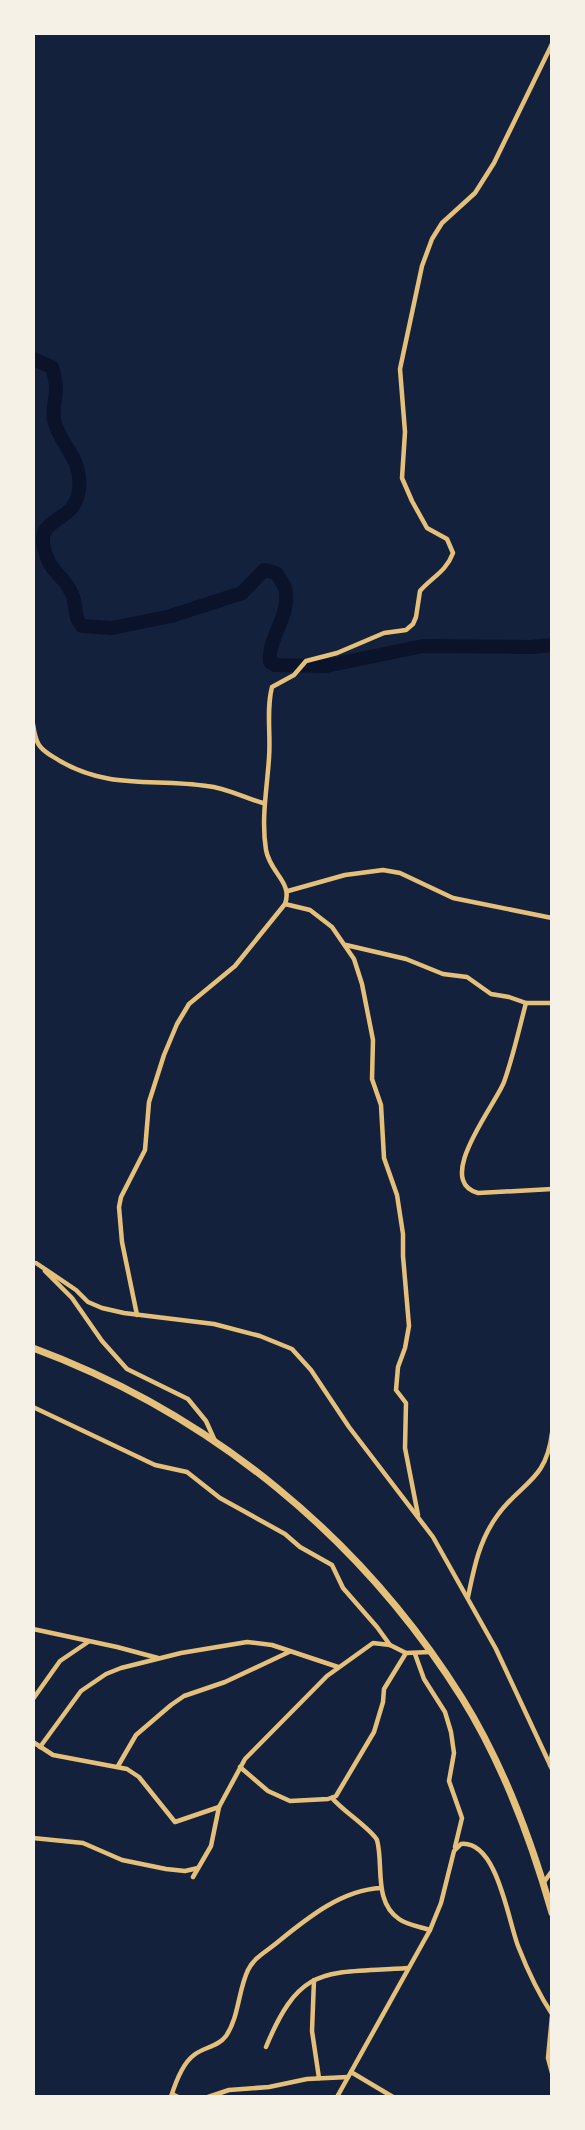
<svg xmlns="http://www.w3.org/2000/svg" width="585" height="2130" viewBox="0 0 585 2130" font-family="'Nunito Sans',sans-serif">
<rect width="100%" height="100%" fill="#14213d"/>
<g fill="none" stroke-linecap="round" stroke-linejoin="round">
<path stroke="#0b132b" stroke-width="14" d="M33,359L52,367C54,374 56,381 56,388C56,399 52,409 54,420C60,446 83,458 79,489C75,529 26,512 49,562C54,573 66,580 71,592C78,604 72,615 82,626L112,628L171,616L242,593L264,570L276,573C279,577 283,583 285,588C292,615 267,638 270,662L275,665L326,666L423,646L531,647L552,645"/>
<g stroke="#e5c07b" stroke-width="4.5">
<path d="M33,724C34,731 35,739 39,745C44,753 53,756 60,761C110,790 154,778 207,786C227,788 244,798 263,803"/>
<polyline points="288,891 345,875 383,870 400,873 453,898 552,918"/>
<polyline points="285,904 310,910 332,927 354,959 362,984 373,1040 372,1079 381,1105 384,1158 397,1195 403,1234 403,1256 409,1326 405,1348 398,1367 396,1390 406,1403 405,1448 418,1515"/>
<polyline points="346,945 406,959 443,974 467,977 491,994 509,997 526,1003 552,1003"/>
<path d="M526,1003C519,1029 513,1057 504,1082C496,1104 433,1181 478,1193L552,1189"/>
<polyline points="36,1263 76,1290 88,1302 102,1308 124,1313 214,1324 260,1336 292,1349 311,1370 349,1427 433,1537 496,1649 552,1769"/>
<polyline points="45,1271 72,1298 102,1341 127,1369 188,1399 206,1421 215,1441"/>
<path d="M137,1315L122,1242L119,1207L121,1197L145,1150L149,1102L164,1055L177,1024L189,1004L235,966L285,904C293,882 270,873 266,850C261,819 267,789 269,758C271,735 266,710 272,687L294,675L306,661L337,653L384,633L406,630L413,624L416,617L420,591C432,577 446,572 453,553L447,539L427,528L412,501L402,478L405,432L400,369L422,266L432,239L442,223L475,193L494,163L552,44"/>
<polyline points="33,1407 155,1465 187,1472 220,1498 285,1534 300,1547 332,1565 343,1588 377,1627 390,1645"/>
<path d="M468,1597C474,1568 479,1541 497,1516C521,1482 546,1482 552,1433"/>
<polyline points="33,1629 117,1647 158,1658"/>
<polyline points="415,1654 424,1679 445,1712 451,1732 454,1753 449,1781 462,1818 455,1847"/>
<polyline points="33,1699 60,1661 88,1642"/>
<polyline points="33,1742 53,1755 127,1769 139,1777 175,1822 219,1807"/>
<polyline points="40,1747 81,1691 106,1674 121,1668 181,1653 247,1642 272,1645 338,1667"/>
<polyline points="550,1765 552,1753"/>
<polyline points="118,1766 136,1735 171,1705 184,1696 225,1682 289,1652"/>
<polyline points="240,1767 268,1791 290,1801 328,1799 336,1796 374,1732 383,1702 384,1689 406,1653"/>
<path d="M332,1798C344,1812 370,1828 377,1840C384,1865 373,1901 399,1919C407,1925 421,1927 430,1930"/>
<polyline points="33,1838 83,1843 122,1860 166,1869 185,1871 198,1868"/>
<polyline points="193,1877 211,1846 219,1807 245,1759 327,1676 373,1643 390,1645 406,1653 430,1652"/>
<polyline points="544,1882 552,1871"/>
<polyline points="314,1980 312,2031 319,2078"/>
<polyline points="552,2016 548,2058 552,2073"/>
<path d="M266,2047C301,1962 326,1974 408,1968"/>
<polyline points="351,2072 393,2097"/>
<polyline points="172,2094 178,2097"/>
<path d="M171,2097C175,2084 183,2063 194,2055C204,2047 218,2047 226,2036C239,2017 238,1991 248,1970C254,1958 264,1953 274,1945C305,1920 340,1890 381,1888"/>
<polyline points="208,2097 229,2090 269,2087 307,2079 348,2077"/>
<path d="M337,2097L430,1930L441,1903L454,1851L461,1844C497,1840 508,1920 518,1946C527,1969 538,1993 552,2014"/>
</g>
<path stroke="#e5c07b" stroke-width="7" d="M33,1348C211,1414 361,1537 462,1698C503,1764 531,1839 552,1913"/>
</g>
<rect width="585" height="2130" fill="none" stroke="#f6f1e7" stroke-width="70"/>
</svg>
